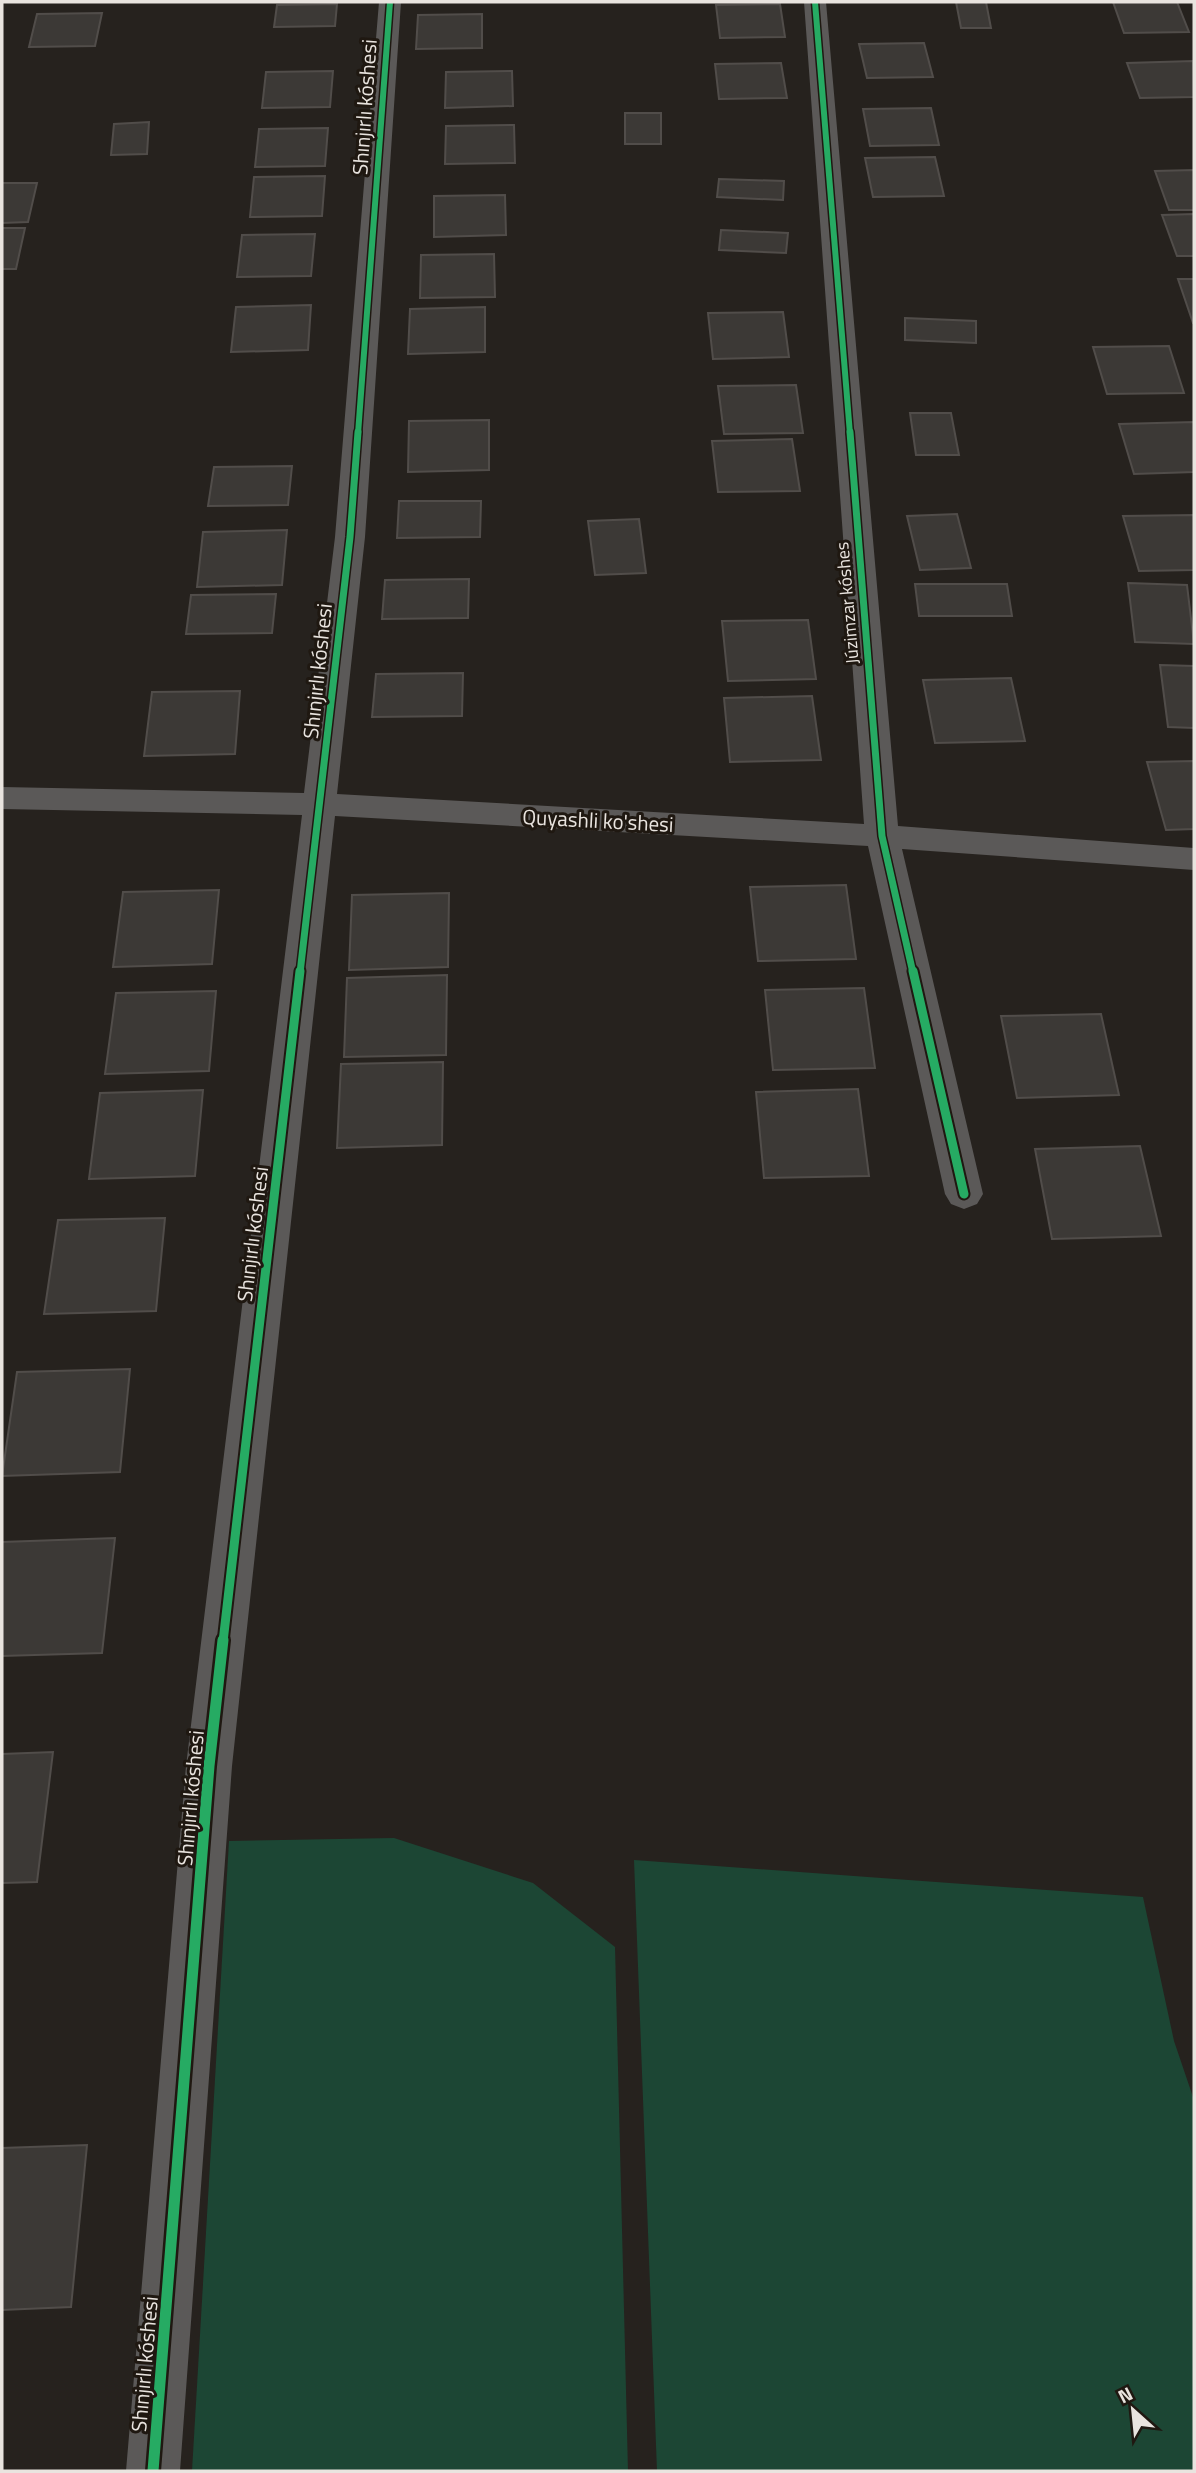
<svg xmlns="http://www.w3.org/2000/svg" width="1196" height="2473" font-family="'Titillium Web',sans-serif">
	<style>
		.green { fill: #1c4634 }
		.building { fill: #3c3936; stroke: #514d4a; stroke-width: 2 }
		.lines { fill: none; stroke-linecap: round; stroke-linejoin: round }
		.minor { fill: #5b5958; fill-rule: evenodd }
		.cycleway-far3-casing { stroke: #1f1811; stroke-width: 9 }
		.cycleway-far2-casing { stroke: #1f1811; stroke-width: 10 }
		.cycleway-far1-casing { stroke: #1f1811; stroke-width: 13 }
		.cycleway-casing { stroke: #1f1811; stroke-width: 16 }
		.cycleway-far3 { stroke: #26ab63; stroke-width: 6 }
		.cycleway-far2 { stroke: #26ab63; stroke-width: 7 }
		.cycleway-far1 { stroke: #26ab63; stroke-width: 9 }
		.cycleway { stroke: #26ab63; stroke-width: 11 }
		.labels { text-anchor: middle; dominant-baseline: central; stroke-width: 6; stroke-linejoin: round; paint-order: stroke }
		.far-street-label { font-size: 18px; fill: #e9e4df; stroke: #1f1811 }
		.street-label { font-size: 21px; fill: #e9e4df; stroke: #1f1811 }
	</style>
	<rect width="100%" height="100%" fill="#26221e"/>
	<!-- green -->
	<g class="green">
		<path d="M394 1838 533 1883 615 1947 628 2471H192L229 1841Z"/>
		<path d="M634 1860 1143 1897 1174 2041 1194 2100V2471H657Z"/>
	</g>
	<!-- building -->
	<g class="building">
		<path d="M956 2H986L991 28H961Z"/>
		<path d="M1113 2H1177L1189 32 1124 33Z"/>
		<path d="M337 4 335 26 274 27 277 5Z"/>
		<path d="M780 4 785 37 720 38 716 5Z"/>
		<path d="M102 13 95 46 29 47 37 14Z"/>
		<path d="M482 14V48L416 49 418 15Z"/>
		<path d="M924 43 933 77 867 78 859 44Z"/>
		<path d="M1193 61 1194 97 1140 98 1127 63Z"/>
		<path d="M781 63 787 98 719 99 715 64Z"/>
		<path d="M333 71 330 107 262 108 266 72Z"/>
		<path d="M512 71 513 106 445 108 446 72Z"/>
		<path d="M931 108 939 145 870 146 863 109Z"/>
		<rect x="625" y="113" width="36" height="31"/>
		<path d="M149 122 147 154 111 155 114 124Z"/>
		<path d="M514 125 515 163 445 164 446 126Z"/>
		<path d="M328 128 325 166 255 167 259 129Z"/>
		<path d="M935 157 944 196 873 197 865 158Z"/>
		<path d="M1194 170V210H1169L1155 171Z"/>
		<path d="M325 176 322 216 250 217 254 177Z"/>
		<path d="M719 179 784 181 783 200 717 197Z"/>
		<path d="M2 183H37L28 222 2 223Z"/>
		<path d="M505 195 506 235 434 237V196Z"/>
		<path d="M1194 214V256H1177L1162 215Z"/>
		<path d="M2 228H25L16 269H2Z"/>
		<path d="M721 230 788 233 786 253 719 250Z"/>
		<path d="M315 234 311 276 237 277 242 235Z"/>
		<path d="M494 254 495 297 420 298 421 255Z"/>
		<path d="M1178 279H1194V323H1193Z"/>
		<path d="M311 305 308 350 231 352 236 307Z"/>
		<path d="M485 307V352L408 354 410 309Z"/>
		<path d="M783 312 789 357 713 359 708 313Z"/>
		<path d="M905 318 976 321V343L905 340Z"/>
		<path d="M1169 346 1184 393 1107 394 1093 347Z"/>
		<path d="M796 385 803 433 724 434 718 386Z"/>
		<path d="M910 413H951L959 455H916Z"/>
		<path d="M489 420V470L408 472 409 421Z"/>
		<path d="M1194 422V472L1134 474 1119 424Z"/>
		<path d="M792 439 800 491 718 492 712 441Z"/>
		<path d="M292 466 288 505 208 506 214 467Z"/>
		<path d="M399 501H481L480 537 397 538Z"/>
		<path d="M957 514 971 568 920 570 907 516Z"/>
		<path d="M1194 515V570L1139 571 1123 516Z"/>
		<path d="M639 519 646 573 595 575 588 521Z"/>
		<path d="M287 530 282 585 197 587 203 532Z"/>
		<path d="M469 579 468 618 382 619 385 580Z"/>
		<path d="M1128 583 1187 585 1194 644 1135 642Z"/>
		<path d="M915 584H1007L1012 616H919Z"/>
		<path d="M276 594 272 633 186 634 191 595Z"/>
		<path d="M808 620 816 679 728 681 722 621Z"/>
		<path d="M1160 665 1194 666V728L1168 727Z"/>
		<path d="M463 673 462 716 372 717 376 674Z"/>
		<path d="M1011 678 1025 741 935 743 923 680Z"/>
		<path d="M240 691 235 754 144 756 152 692Z"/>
		<path d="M812 696 821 760 730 762 724 698Z"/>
		<path d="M1194 761V829L1166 830 1147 762Z"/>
		<path d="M846 885 856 959 758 961 750 887Z"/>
		<path d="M219 890 212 964 113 967 123 892Z"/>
		<path d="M449 893 448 967 349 970 352 895Z"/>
		<path d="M447 975 446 1055 344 1057 347 978Z"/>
		<path d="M864 988 875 1068 773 1070 765 990Z"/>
		<path d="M216 991 209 1071 105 1074 116 993Z"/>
		<path d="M1101 1014 1119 1095 1017 1098 1001 1016Z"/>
		<path d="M443 1062 442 1145 337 1148 341 1064Z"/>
		<path d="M858 1089 869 1176 764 1178 756 1092Z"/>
		<path d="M203 1090 195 1176 89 1179 100 1093Z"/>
		<path d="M1140 1146 1161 1236 1052 1239 1035 1149Z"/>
		<path d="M165 1218 156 1311 44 1314 58 1220Z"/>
		<path d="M130 1369 120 1472 2 1476 17 1372Z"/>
		<path d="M115 1538 102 1653 2 1656V1542Z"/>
		<path d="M53 1752 37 1882 2 1883V1754Z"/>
		<path d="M87 2145 71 2307 2 2310V2148Z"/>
	</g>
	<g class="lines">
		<!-- minor -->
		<path class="minor" d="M379 2H401L365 537 337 794 864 824 804 2H826L898 826 1194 848V870L902 849 983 1194 977 1204 964 1209 951 1204 945 1194 868 846 335 816 232 1766 180 2471H126L186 1766 302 815 2 809V787L304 793 335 537Z"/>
		<!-- cycleway-far3 casing -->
		<g class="cycleway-far3-casing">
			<g id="cycleway-far3">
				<path d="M815 2 850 434"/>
				<path d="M358 434 390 2"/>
			</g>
		</g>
		<!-- cycleway-far2 casing -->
		<g class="cycleway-far2-casing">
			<g id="cycleway-far2">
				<path d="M850 432 882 836 913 973"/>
				<path d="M300 973 350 537 358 432"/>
			</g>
		</g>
		<!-- cycleway-far1 casing -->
		<g class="cycleway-far1-casing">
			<g id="cycleway-far1">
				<path d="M913 971 964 1194"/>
				<path d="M223 1642 300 971"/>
			</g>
		</g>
		<!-- cycleway casing -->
		<g class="cycleway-casing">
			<path id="cycleway" d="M153 2471 209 1766 223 1640"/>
		</g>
		<!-- cycleway-far3 -->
		<use href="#cycleway-far3" class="cycleway-far3"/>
		<!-- cycleway-far2 -->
		<use href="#cycleway-far2" class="cycleway-far2"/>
		<!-- cycleway-far1 -->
		<use href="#cycleway-far1" class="cycleway-far1"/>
		<!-- cycleway -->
		<use href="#cycleway" class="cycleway"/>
	</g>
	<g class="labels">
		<!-- far-street labels -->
		<g class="far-street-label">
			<text transform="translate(847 603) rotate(-95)">Júzimzar kóshes</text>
		</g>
		<!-- street labels -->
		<g class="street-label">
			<text transform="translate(364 107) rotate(-86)">Shınjırlı kóshesi</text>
			<text transform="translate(317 671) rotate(-84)">Shınjırlı kóshesi</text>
			<text transform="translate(598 820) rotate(3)">Quyashli ko'shesi</text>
			<text transform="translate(252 1234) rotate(-83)">Shınjırlı kóshesi</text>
			<text transform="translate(190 1798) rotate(-85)">Shınjırlı kóshesi</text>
			<text transform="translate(144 2364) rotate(-85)">Shınjırlı kóshesi</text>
		</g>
	</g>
	<!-- border -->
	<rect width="1196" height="2473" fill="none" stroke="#e9e4df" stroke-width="7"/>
	<!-- north arrow -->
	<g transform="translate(1133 2410) rotate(333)" stroke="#1f1811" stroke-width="5" paint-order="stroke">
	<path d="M0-5L12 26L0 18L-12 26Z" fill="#e9e4df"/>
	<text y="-10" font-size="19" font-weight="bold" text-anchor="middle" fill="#e9e4df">N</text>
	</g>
</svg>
